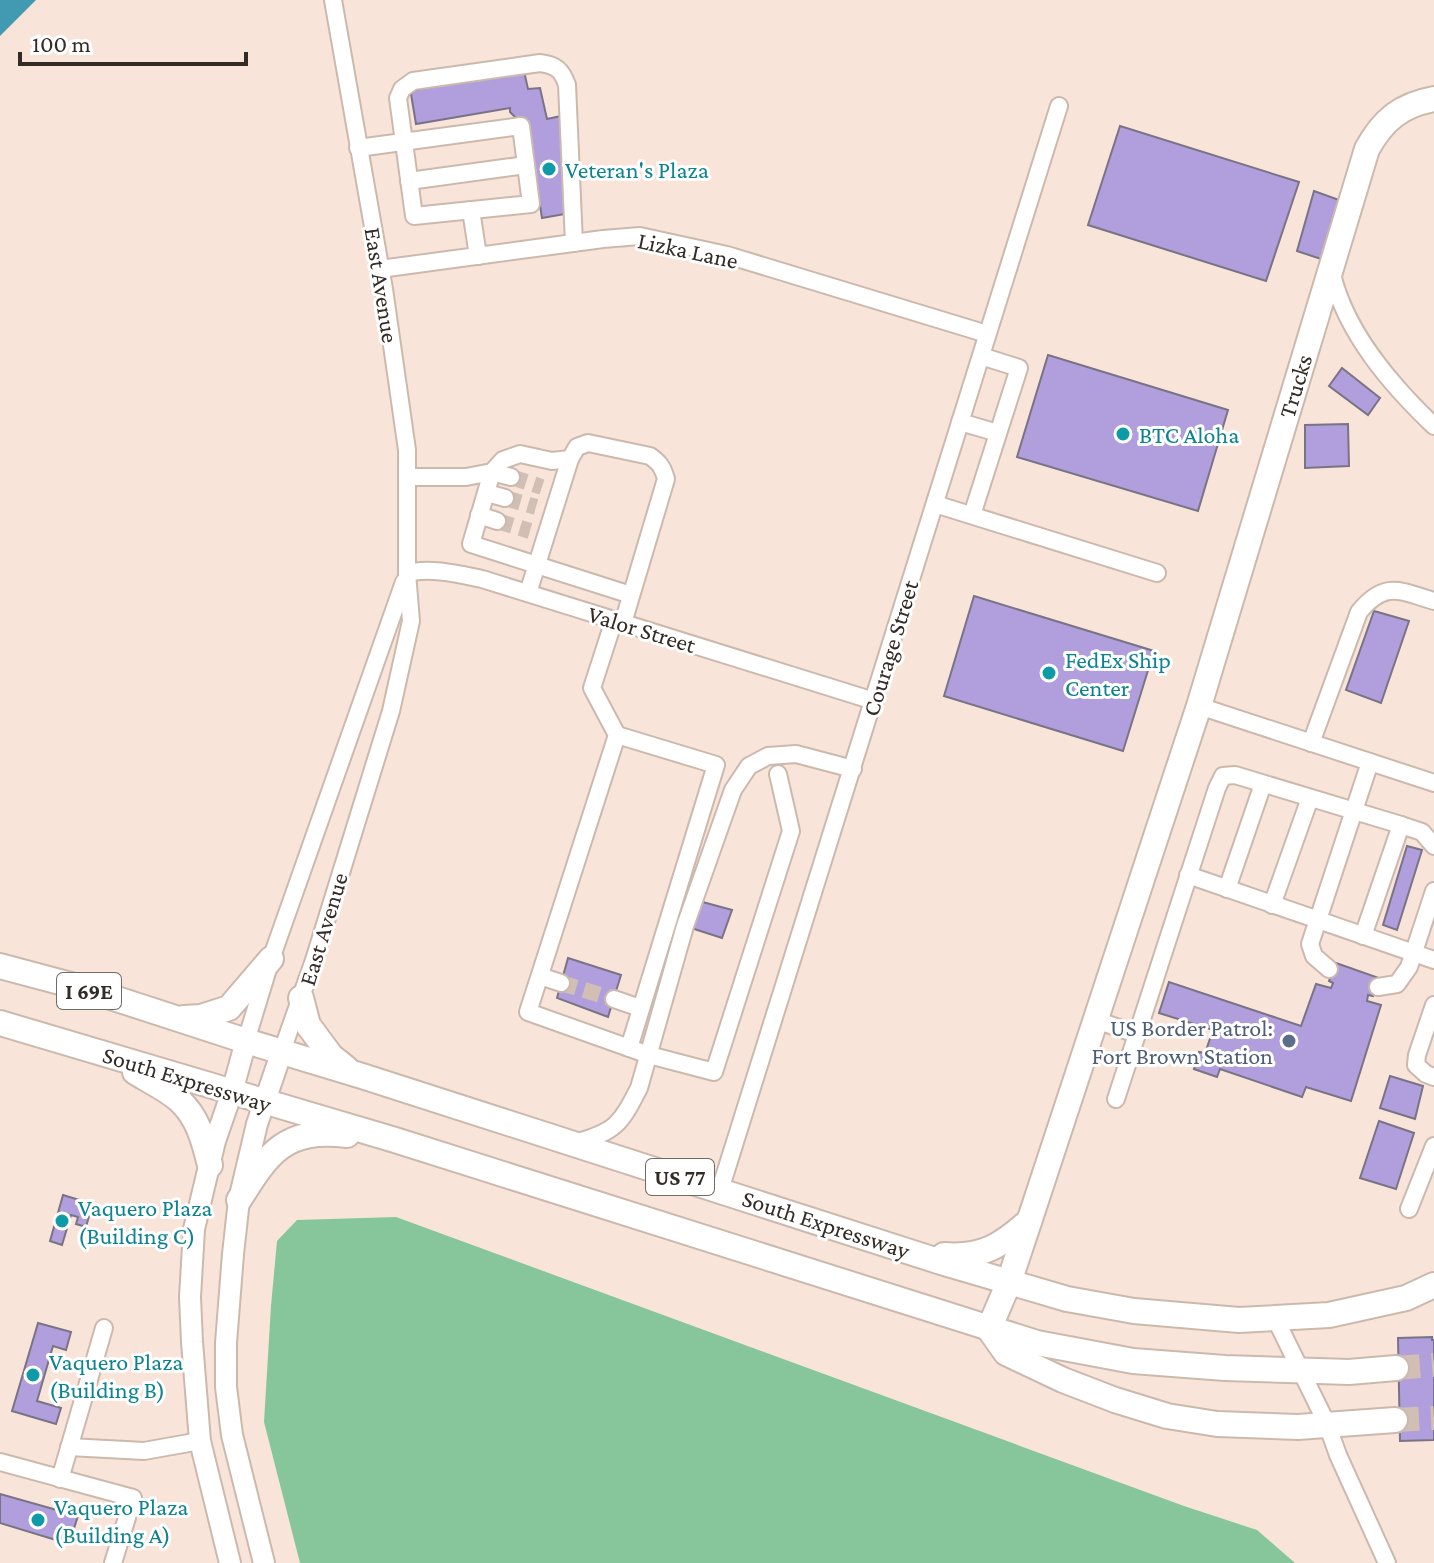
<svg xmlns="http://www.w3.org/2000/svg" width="1434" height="1563" font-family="'Crimson Pro',serif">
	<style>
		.forest { fill: #87c69a }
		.water { fill: #4199b2 }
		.building { fill: #b09edd; stroke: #787485; stroke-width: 2 }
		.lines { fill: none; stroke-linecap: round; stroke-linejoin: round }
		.minor-tunnel { stroke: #d1bfb5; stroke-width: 16; stroke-dasharray: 16 8; stroke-linecap: butt }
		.highway-tunnel { stroke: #d1bfb5; stroke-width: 24; stroke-dasharray: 24 12; stroke-linecap: butt }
		.minor-casing { stroke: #ccb9ae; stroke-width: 20 }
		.major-casing { stroke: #ccb9ae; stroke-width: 24 }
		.highway-casing { stroke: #ccb9ae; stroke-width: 28 }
		.minor { stroke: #fff; stroke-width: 16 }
		.major { stroke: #fff; stroke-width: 20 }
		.highway { stroke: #fff; stroke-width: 24 }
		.culture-dot { fill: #0f9aa8; stroke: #fff; stroke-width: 3 }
		.service-dot { fill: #5c6f8a; stroke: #fff; stroke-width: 3 }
		.labels { text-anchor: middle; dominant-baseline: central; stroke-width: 6; stroke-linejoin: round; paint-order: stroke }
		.shield { fill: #fff; stroke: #706b67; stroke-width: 2 }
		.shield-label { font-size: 22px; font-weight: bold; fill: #322b26 }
		.culture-label { font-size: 24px; fill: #0d838f; stroke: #fff; text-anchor: start }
		.street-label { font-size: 24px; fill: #322b26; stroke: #fff }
		.service-label { font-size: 24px; fill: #4e5e75; stroke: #fff; text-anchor: end }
	</style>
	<rect width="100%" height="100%" fill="#f9e4d9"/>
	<!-- forest -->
	<path class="forest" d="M396 1217 1184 1506 1257 1530 1295 1563H300L264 1422 271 1306 277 1241 297 1220Z"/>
	<!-- water -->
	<path class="water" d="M0 0H36L0 36Z"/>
	<!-- building -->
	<g class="building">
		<path d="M524 71 528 89 540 88 547 119 561 116 565 214 542 218 527 122 521 123 510 112V108L416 124 411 94 415 90Z"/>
		<path d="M1120 126 1299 182 1266 281 1088 225Z"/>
		<path d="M1314 191 1342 201 1324 260 1297 251Z"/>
		<path d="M1048 355 1228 410 1198 511 1017 457Z"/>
		<path d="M1342 368 1380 398 1368 415 1329 386Z"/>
		<path d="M1348 424 1349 466 1305 468V425Z"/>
		<path d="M974 596 1154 651 1123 751 944 696Z"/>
		<path d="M1374 611 1409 621 1381 703 1346 690Z"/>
		<path d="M1407 846 1422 850 1397 930 1383 925Z"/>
		<path d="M688 898 732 910 722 938 679 924Z"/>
		<path d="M568 958 621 975 608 1017 557 998Z"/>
		<path d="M1336 963 1379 978 1373 996 1368 995 1367 1001 1381 1005 1351 1101 1306 1087 1302 1097 1220 1069 1217 1077 1194 1069 1199 1052 1205 1053 1213 1030 1159 1013 1169 982 1301 1026 1316 984 1331 988 1333 983 1329 981Z"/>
		<path d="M1390 1076 1423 1086 1415 1119 1380 1108Z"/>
		<path d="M1379 1121 1414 1133 1396 1189 1360 1178Z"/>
		<path d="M63 1195 89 1203 88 1208 91 1209 86 1227 76 1224 78 1217 71 1215 62 1245 50 1241Z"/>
		<path d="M38 1323 71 1332 66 1350 53 1346 37 1401 61 1408 56 1424 12 1411Z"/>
		<path d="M1432 1337V1340H1434V1440L1400 1441 1398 1338Z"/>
		<path d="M0 1494 78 1516 69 1544 0 1523Z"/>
	</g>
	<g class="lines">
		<!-- minor-tunnel -->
		<g class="minor-tunnel">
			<path d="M511 477 542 487"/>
			<path d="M505 498 536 507"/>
			<path d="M497 521 530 531"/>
			<path d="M561 983 614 999"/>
		</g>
		<!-- highway-tunnel -->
		<g class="highway-tunnel">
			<path d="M1396 1368 1434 1365"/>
			<path d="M1395 1420 1434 1418"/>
		</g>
		<!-- minor casing -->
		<g class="minor-casing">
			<g id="minor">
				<path d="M358 148 521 126 531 204 414 216 398 98 402 89 413 81 540 63C556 65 562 70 567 85L574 243"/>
				<path d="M409 181 526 165"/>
				<path d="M471 210 478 256"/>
				<path d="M380 269 603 239 640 236 727 255 987 334"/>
				<path d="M1332 274C1346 333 1391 385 1434 426"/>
				<path d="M960 422 998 433"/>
				<path d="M407 477H466L492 472 503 460 520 454 552 461 570 459 577 447 588 443 650 456C660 463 663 468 666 479L623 623"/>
				<path d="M511 477 492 472 471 544 631 595"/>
				<path d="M487 493 505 498"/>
				<path d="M935 504 1157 573"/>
				<path d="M479 515 497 521"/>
				<path d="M972 515 1019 368 981 356"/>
				<path d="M407 573C430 567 458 574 482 579L874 701"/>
				<path d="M528 593 570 459"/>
				<path d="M614 620 592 688 617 735 528 1012 649 1055 714 1072 791 831 778 774"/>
				<path d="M1199 706 1434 783"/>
				<path d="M617 735 716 765 629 1048"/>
				<path d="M1311 743 1359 612C1385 580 1400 591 1434 601"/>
				<path d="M1188 875 1434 960"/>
				<path d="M1227 889 1263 784"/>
				<path d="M1272 905 1310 798"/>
				<path d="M1363 936 1401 825"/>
				<path d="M1329 969 1314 956 1310 944 1370 762"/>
				<path d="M540 976 561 983"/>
				<path d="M1378 987 1397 984 1409 967 1434 891"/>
				<path d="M614 999 640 1008"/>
				<path d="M1434 1005 1417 1055 1416 1065 1426 1074 1434 1077"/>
				<path d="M1096 1020 1136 1034"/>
				<path d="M246 1041 271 959 404 582"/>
				<path d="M282 1051 314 960 391 711 411 621 407 573V450L384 289 333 0"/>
				<path d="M1116 1099 1217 788 1223 776 1235 775 1401 825 1422 832 1434 846"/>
				<path d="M575 1143C616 1131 620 1125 639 1088L685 926 733 790 749 766 768 756 796 754 853 769"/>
				<path d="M720 1190 1059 106"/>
				<path d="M1409 1209 1434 1146"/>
				<path d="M1275 1318 1327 1424 1338 1455 1387 1563"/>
				<path d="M69 1447 144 1451 200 1441"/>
				<path d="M0 1462 133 1498 113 1563"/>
				<path d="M60 1479 104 1328"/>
			</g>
		</g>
		<!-- major casing -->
		<g class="major-casing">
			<g id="major">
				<path d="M230 1563 200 1441 192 1342 190 1297 194 1229 215 1141 232 1092 246 1041"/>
				<path d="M264 1563 232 1435 226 1387V1343L233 1254 239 1200 257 1124 282 1051"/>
			</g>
		</g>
		<!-- highway casing -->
		<g class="highway-casing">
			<g id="highway">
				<path d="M0 966 86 989 246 1041 362 1076 941 1262 1067 1299 1134 1311 1239 1320 1329 1315 1406 1298 1434 1285"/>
				<path d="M301 998 308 1025 331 1056 346 1068"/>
				<path d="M184 1018 201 1017 229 1008 271 959"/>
				<path d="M0 1023 395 1140 1037 1343 1133 1361 1225 1368 1349 1372 1396 1368"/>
				<path d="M135 1072C149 1081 167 1089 179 1100 198 1117 204 1141 210 1165"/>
				<path d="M239 1200C269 1152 285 1128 347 1135"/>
				<path d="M944 1255C982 1258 1001 1246 1029 1221"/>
				<path d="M989 1329 1009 1282 1030 1219 1199 706 1367 149C1383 120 1401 105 1434 99"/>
				<path d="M989 1329 1006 1353 1063 1380 1115 1400 1167 1416 1217 1424 1298 1427 1395 1420"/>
			</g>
		</g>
		<!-- minor -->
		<use href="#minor" class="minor"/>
		<!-- major -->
		<use href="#major" class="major"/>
		<!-- highway -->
		<use href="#highway" class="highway"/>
	</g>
	<!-- markers -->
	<g class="culture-dot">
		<circle cx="549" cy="169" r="8"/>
		<circle cx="1123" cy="434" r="8"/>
		<circle cx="1049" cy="673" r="8"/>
		<circle cx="62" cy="1221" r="8"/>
		<circle cx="33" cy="1375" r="8"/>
		<circle cx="38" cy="1520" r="8"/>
	</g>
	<circle class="service-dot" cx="1289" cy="1041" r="8"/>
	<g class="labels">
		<!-- shield labels -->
		<g class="shield">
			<rect x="57" y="973" width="64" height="36" rx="6"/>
			<rect x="646" y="1159" width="68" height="36" rx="6"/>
		</g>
		<g class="shield-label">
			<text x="89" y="991">I 69E</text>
			<text x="680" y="1177">US 77</text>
		</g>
		<!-- culture labels -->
		<g class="culture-label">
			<text x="565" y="169">Veteran's Plaza</text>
			<text x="1139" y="434">BTC Aloha</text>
			<text x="1065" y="659">FedEx Ship<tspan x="1065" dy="28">Center</tspan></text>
			<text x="78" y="1207">Vaquero Plaza<tspan x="78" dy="28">(Building C)</tspan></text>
			<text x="49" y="1361">Vaquero Plaza<tspan x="49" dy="28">(Building B)</tspan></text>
			<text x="54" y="1506">Vaquero Plaza<tspan x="54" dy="28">(Building A)</tspan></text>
		</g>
		<!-- street labels -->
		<g class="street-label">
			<text transform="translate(688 250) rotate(12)">Lizka Lane</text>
			<text transform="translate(382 285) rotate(81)">East Avenue</text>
			<text transform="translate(1295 386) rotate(-73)">Trucks</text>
			<text transform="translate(642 629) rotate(17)">Valor Street</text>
			<text transform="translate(890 648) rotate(-73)">Courage Street</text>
			<text transform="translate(323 929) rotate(-73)">East Avenue</text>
			<text transform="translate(187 1079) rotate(17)">South Expressway</text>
			<text transform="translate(826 1224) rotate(18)">South Expressway</text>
		</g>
		<!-- service labels -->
		<g class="service-label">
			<text x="1273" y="1027">US Border Patrol:<tspan x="1273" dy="28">Fort Brown Station</tspan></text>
		</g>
	</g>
	<!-- scale -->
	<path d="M20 52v12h226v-12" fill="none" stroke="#322b26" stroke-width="4"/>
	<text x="32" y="52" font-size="24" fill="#322b26" stroke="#ffffff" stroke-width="6" paint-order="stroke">100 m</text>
</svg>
